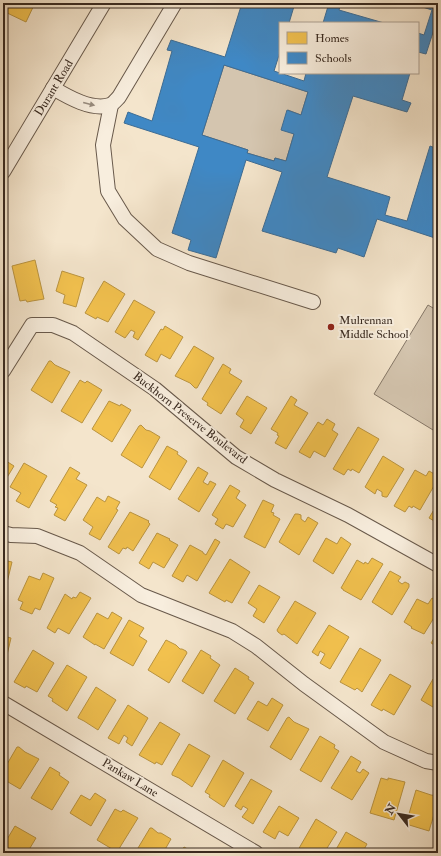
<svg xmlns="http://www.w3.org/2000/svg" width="441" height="856" font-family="'IM FELL Double Pica',serif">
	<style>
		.green { fill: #d4c5af; stroke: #867868 }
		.homes { fill: #f2c14e; stroke: #ba9440 }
		.schools { fill: #3f88c5; stroke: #3d6c94; fill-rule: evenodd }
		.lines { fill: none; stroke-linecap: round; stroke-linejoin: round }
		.minor-casing { stroke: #68594b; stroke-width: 16 }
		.minor { stroke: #f8eede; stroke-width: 14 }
		.oneway { fill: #988c7f }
		.poi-dot { fill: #8f2418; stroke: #f8eede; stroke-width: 1.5 }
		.labels { text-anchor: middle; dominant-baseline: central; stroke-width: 4; stroke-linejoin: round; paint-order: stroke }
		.street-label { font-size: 12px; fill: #392a20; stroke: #f8eede }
		.poi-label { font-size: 12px; fill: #392a20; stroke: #f8eede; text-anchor: start }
	</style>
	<rect width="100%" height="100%" fill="#f4e5cc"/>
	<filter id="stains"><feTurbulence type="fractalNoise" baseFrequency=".005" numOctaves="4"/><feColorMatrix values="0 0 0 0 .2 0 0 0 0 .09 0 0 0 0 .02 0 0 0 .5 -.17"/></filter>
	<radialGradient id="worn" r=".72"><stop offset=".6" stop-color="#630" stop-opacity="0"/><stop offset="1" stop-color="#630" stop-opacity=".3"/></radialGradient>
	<!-- green -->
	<g class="green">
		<path d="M224 65 308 92 301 115 288 110 294 134 286 161 275 158 274 161 247 153 248 150 202 135Z"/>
		<path d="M428 305 438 311V433L374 394Z"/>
	</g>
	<!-- homes -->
	<g class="homes">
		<path d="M6 3H35L26 22 3 11Z"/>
		<path d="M35 260 44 299 32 301 27 302 26 300 20 301 12 266Z"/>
		<path d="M62 271 84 278 76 307 63 303 65 295 56 291Z"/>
		<path d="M104 281 125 294 108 322 97 317 96 319 85 313Z"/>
		<path d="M134 300 155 312 138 340 133 337 135 332 131 330 125 338 115 332Z"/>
		<path d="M165 326 183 337 170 359 161 354 157 362 145 355 161 329 163 330Z"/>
		<path d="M194 346 214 358 197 388H195L190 383 175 376Z"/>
		<path d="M49 361H51L55 365 70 372 52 403 31 390Z"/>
		<path d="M223 364 231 369 229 373 242 381 221 414 207 405 208 403 202 399Z"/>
		<path d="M80 380 85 383 87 381 102 390 82 423 61 411Z"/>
		<path d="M247 396 267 408 251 434 240 427 244 420 236 414Z"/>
		<path d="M291 396 297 400 294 405 308 413 286 449 275 443 279 436 277 435 278 433 271 429Z"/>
		<path d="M109 401 120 406 121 404 131 410 112 442 92 429Z"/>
		<path d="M327 419 335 424 332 430 338 434 325 457 314 451 310 458 299 452 318 422 323 425Z"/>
		<path d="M141 425 146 430 150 431 160 437 142 468 121 455 139 426Z"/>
		<path d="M358 427 379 439 359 473 352 469 351 471 348 469 344 475 333 469Z"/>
		<path d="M167 446 178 452 177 454 187 461 170 490 149 477Z"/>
		<path d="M383 456 404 469 387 497H385L382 496V492L377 489 375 494 365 487Z"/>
		<path d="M3 459 14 466 3 484Z"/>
		<path d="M24 463 47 476 29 508 16 501 21 493 10 487Z"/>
		<path d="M70 467 80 473 76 479 87 485 65 521 54 515 58 508 55 507 57 505 50 501Z"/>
		<path d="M198 467 208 473 203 482 208 485 210 481 216 484 199 512 178 499Z"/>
		<path d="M415 470 426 476 429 471 438 476V479L420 510 413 506 412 508 409 506 405 512 394 506Z"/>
		<path d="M230 485 240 491 236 498 246 505 233 527 226 524 223 529 215 524 218 519 212 515Z"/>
		<path d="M108 496 120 502 116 509 118 510 100 540 89 534 93 527 83 520 97 497 105 502Z"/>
		<path d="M263 500 274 505 271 512 274 513 273 515 280 519 265 548 244 537Z"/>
		<path d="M438 503V535L434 532 438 526 434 524 436 522 429 518Z"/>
		<path d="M130 512 149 521 148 522 150 524 133 551 127 547 126 549 123 548 119 554 108 547Z"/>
		<path d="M295 514H298L301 515V519L305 522 308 517 318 523 299 555 279 542Z"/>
		<path d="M157 533 170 539 169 540 178 545 164 568 153 562 149 569 139 563Z"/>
		<path d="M341 537 351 544 333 574 313 561 326 538 337 544Z"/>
		<path d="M215 539 220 542 197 581 187 575 183 582 172 576 190 545 203 552V553L206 555Z"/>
		<path d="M372 558 383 564 361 600 343 590V589L341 588 357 560 364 564 365 562 368 564Z"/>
		<path d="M230 559 250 572 232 603 226 600 225 602 209 593Z"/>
		<path d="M3 560 12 562 3 599Z"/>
		<path d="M390 571 401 577 398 581 402 584 405 582 409 584V587L392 615 372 602Z"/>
		<path d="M43 573 54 578 40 610 35 608 32 614 20 609 23 602 18 600 29 576 40 580Z"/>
		<path d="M259 585 280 597 264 623 253 616 257 609 248 603Z"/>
		<path d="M80 592 91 598 69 634 58 628 55 633 47 628 65 594 72 599 73 597 76 598Z"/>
		<path d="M432 598 438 601V611L424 634 411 628 412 627 404 622 417 599 428 604Z"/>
		<path d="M295 601 316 613 297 644 284 634 282 635 278 632 277 630Z"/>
		<path d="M112 612 122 618 104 649 95 644V645L83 637 97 613 108 619Z"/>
		<path d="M129 620 144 628 139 636 147 641 133 666 110 653Z"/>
		<path d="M329 625 349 637 330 669 320 663 325 654 320 651 318 656 312 652Z"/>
		<path d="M438 632V647L431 643Z"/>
		<path d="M3 636 11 638 3 672Z"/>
		<path d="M166 640 176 645 180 649H182L186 651 187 653 169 683 148 670Z"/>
		<path d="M360 648 381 660 362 692 357 688 355 690 340 682Z"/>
		<path d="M33 650 54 663 37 692 26 686 25 688 14 682Z"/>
		<path d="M201 650 211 656 210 658 220 665 203 694 182 681Z"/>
		<path d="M67 665 87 677 67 711 52 701 53 699 48 696Z"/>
		<path d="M235 668 249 677 248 679 254 683 235 714 214 701Z"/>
		<path d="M390 674 411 686 394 715 383 709 382 711 371 705Z"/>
		<path d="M433 679 438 682V710L421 700Z"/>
		<path d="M96 687 116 700 98 730 84 721 78 718V717Z"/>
		<path d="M272 698 283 705 268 731 247 719 258 701 267 706Z"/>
		<path d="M128 705 148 718 132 746 126 742 128 738 124 735 119 744 108 738Z"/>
		<path d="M289 717 294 722 309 729 291 760 270 747 287 718Z"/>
		<path d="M160 722 180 734 162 765 156 762 155 764 139 755Z"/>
		<path d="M320 736 335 745 334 748 339 751 321 782 300 770Z"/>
		<path d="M189 744 210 756 192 787 179 778 172 775V773Z"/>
		<path d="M17 747H19L25 752 39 759 20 789 3 779V771Z"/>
		<path d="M351 756 361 762 356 771 360 773 363 769 369 773 352 800 331 788Z"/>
		<path d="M223 760 244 773 224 807 209 797 210 795 205 792Z"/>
		<path d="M50 767 60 773 59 775 69 782 52 810 31 798Z"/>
		<path d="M381 778 388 780V778L405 782 394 820 370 813Z"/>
		<path d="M251 779 272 791 253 824 242 817 248 809 243 806 241 810 235 806Z"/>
		<path d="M416 790 431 795 438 796V801L429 831 406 824Z"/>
		<path d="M95 793 106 800 91 826 70 813 81 795 90 800Z"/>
		<path d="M279 806 299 818 288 836 279 831 275 839 263 832Z"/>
		<path d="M115 809 121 812 123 810 138 818 117 852 97 840Z"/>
		<path d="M316 819 337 832 324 853H303L298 850Z"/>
		<path d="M15 826 36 838 27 853H3V846Z"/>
		<path d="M150 828H152L158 833H161L171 839 163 853H135Z"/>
		<path d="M346 832 367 844 362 853H334Z"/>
		<path d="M184 847 195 853H180Z"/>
	</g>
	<!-- schools -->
	<g class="schools">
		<path d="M242 3H295L289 23H280V52L274 71 304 81 306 73H410L402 100 411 103 407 112 353 96 327 177 390 197 385 215 407 221 430 146 438 149V239L377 219 364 257 338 248 336 253 262 231 282 172 246 160 216 258 188 250 191 240 172 233 199 147 124 123 128 112 152 121 172 51 167 50 171 40 225 57ZM224 65 308 92 301 115 287 110 281 130 294 134 286 161 275 158 274 161 247 153 248 150 202 135Z"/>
		<path d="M329 3H341L339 10 384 23H323Z"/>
		<path d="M410 3H428L438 6V17L426 54 418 52V33L424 35 432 10Z"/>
	</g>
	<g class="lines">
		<!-- minor casing -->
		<g class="minor-casing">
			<g id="minor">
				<path d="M53 88C68 97 92 111 110 105 113 104 117 99 119 97L175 3"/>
				<path d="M111 105 103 145 108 191 125 219 157 249 189 263 313 302"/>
				<path d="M3 172 104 3"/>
				<path d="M3 371 32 325H53L73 333 155 389 236 457 275 480 348 515 438 565"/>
				<path d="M3 533 11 535 37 536 80 553 141 595 232 631 256 646 304 684 384 742 426 761 438 763"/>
				<path d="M3 703 256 853"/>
			</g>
		</g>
		<!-- minor -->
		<use href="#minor" class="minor"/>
	</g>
	<!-- one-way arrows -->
	<defs><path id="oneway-solid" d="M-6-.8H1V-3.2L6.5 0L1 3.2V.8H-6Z"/></defs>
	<use class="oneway" href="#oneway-solid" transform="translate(89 104) rotate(14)"/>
	<!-- markers -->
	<circle class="poi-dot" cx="331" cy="327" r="4"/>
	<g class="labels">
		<!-- street labels -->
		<g class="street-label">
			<text transform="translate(54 88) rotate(-59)">Durant Road</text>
			<text transform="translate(190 418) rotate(38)">Buckhorn Preserve Boulevard</text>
			<text transform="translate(130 778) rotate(31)">Pankaw Lane</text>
		</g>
		<!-- poi labels -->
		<g class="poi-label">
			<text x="339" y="320">Mulrennan<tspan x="339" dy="14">Middle School</tspan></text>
		</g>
	</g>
	<!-- margin -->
	<rect width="441" height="856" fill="none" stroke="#f4e5cc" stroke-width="16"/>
	<rect x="4" y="4" width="433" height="848" fill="none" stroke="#392a20" stroke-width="2"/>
	<rect x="8" y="8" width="425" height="840" fill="none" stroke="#392a20"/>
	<!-- legend -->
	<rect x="279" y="22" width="140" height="52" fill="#f8eede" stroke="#aca092"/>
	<rect x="287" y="32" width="20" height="12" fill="#f2c14e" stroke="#aca092"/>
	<text x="315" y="42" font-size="12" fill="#392a20">Homes</text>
	<rect x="287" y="52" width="20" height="12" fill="#3f88c5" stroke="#aca092"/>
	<text x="315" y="62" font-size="12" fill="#392a20">Schools</text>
	<!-- north arrow -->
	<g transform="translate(399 814) rotate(301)" stroke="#f8eede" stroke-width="3" paint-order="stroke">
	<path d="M0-3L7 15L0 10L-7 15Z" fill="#392a20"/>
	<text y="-6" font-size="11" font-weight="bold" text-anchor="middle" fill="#392a20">N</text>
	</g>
	<rect width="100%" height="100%" filter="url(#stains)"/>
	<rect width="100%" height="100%" fill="url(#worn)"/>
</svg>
